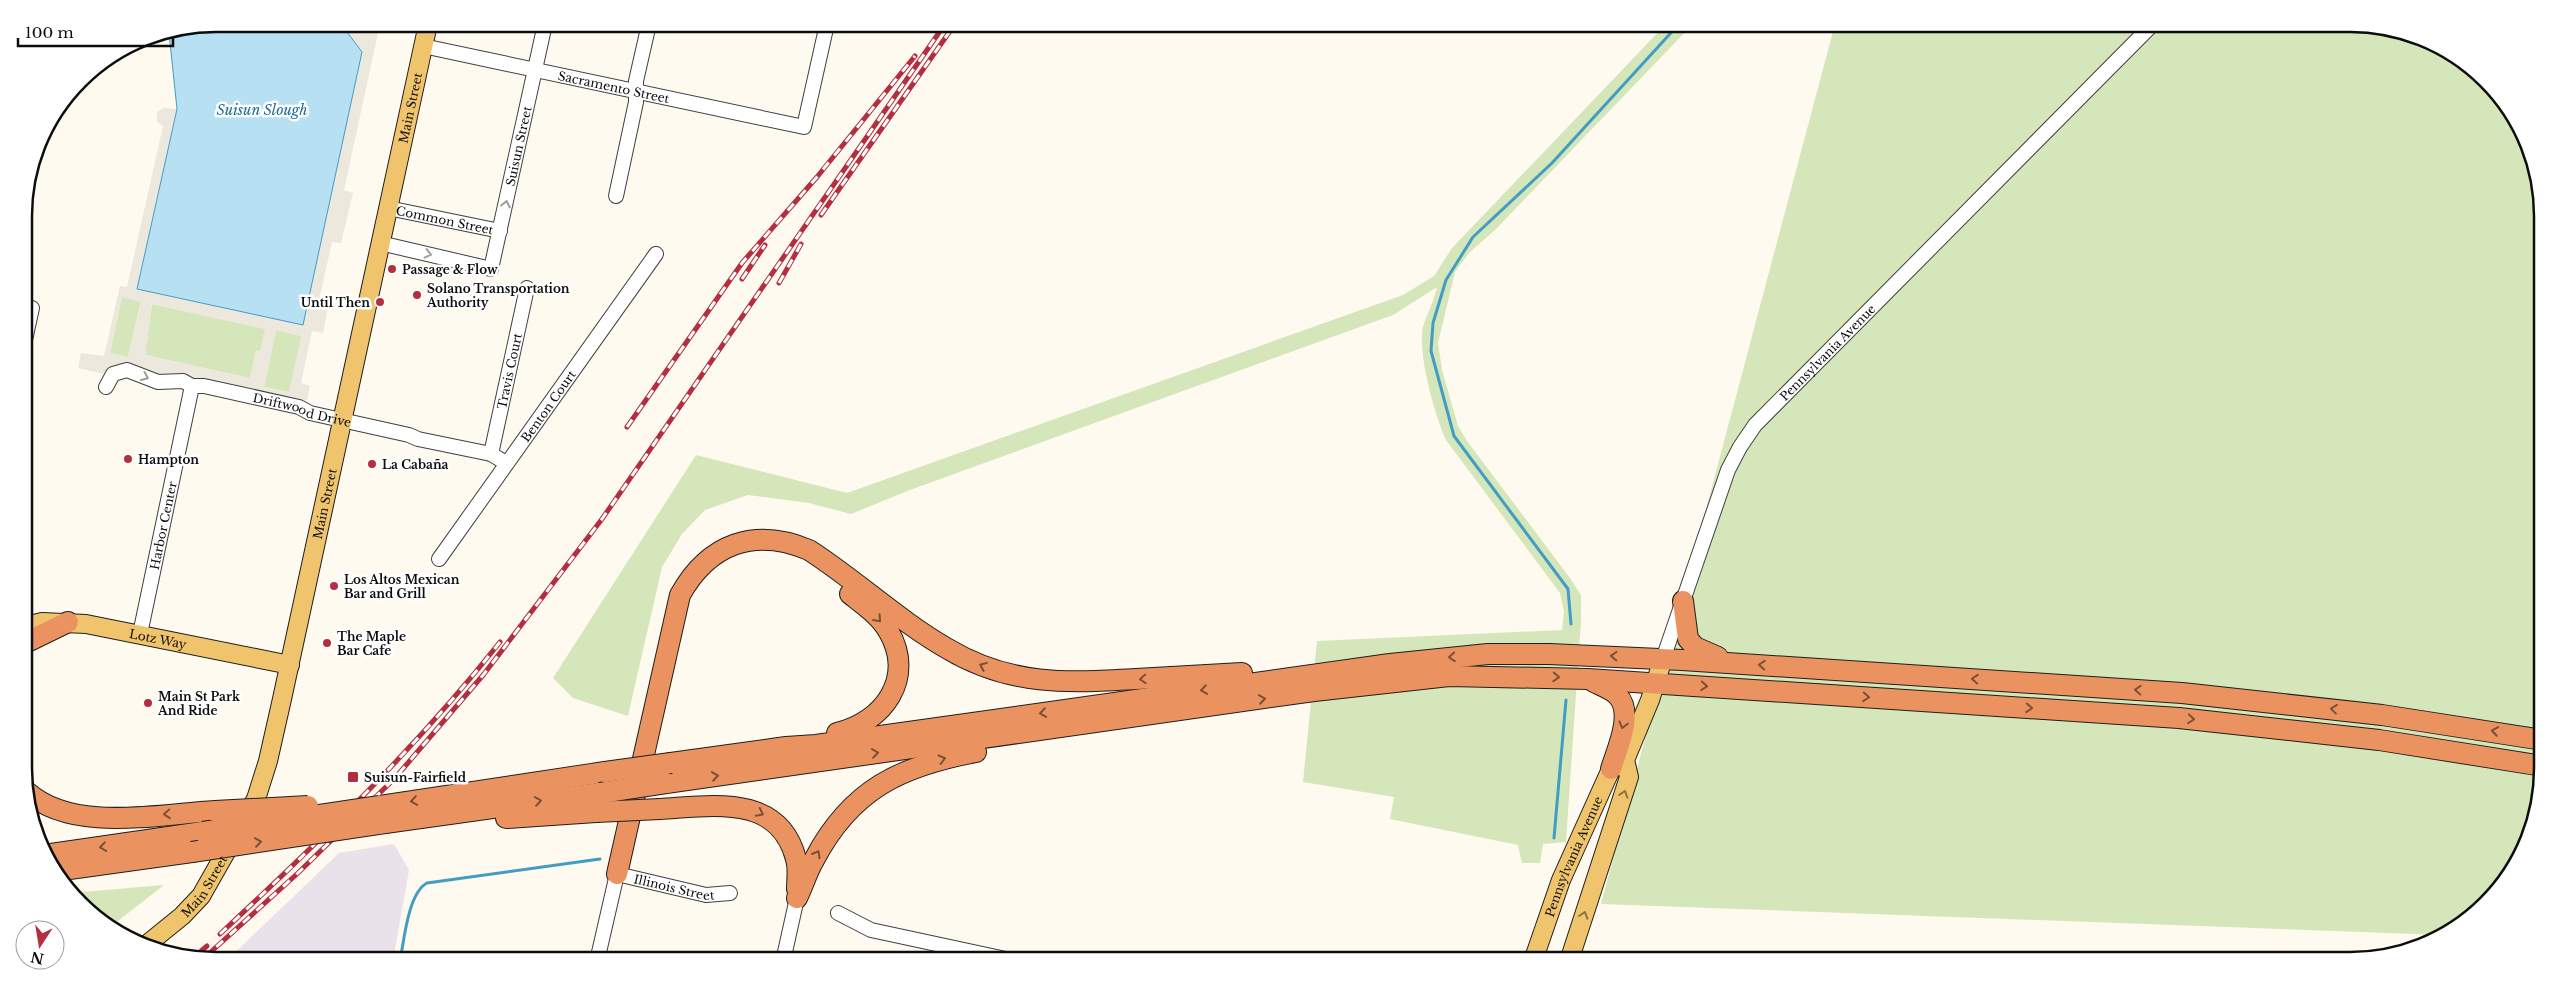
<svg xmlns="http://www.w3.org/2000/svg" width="2567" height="985" font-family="'Libre Baskerville',serif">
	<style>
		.industrial { fill: #eae2eb }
		.green { fill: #d5e6ba }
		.plaza { fill: #ede8de; fill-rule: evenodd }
		.water { fill: #b7e1f2; stroke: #429cc4 }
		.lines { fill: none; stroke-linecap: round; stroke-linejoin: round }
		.stream { stroke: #429cc4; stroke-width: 3 }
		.minor-casing { stroke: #404040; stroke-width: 16 }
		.major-casing { stroke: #1e1e1e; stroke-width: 20 }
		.highway-casing { stroke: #1e1e1e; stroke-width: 22 }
		.minor { stroke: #fff; stroke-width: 14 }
		.major { stroke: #efc46d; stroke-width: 18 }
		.highway { stroke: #eb9360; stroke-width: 20 }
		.rail-casing { stroke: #b42e40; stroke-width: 5 }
		.rail { stroke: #fff; stroke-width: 3; stroke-dasharray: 9; stroke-linecap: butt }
		.highway-bridge-casing { stroke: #1e1e1e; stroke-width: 22; stroke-linecap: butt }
		.highway-bridge { stroke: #eb9360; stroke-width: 20 }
		.oneway { stroke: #9e9e9e }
		.oneway2 { stroke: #7c5036 }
		.oneway3 { stroke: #897242 }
		.poi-dot { fill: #b42e40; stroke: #fff; stroke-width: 2 }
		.labels { text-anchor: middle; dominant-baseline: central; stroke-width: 5; stroke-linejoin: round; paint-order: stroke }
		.street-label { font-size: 12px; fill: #0d0d0d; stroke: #fff }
		.poi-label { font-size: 12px; font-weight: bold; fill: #0d0d0d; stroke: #fff; text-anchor: start }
		.water-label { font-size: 14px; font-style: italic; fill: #1f6d97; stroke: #fff }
		.rim { fill: none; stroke: #0d0d0d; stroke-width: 2.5 }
	</style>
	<rect width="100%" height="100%" fill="#fefaef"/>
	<!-- industrial -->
	<path class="industrial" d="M394 844 409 870 393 961H226L339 853Z"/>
	<!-- green -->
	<g class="green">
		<path d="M1666 24H1693L1496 229 1469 253 1455 272 1438 343 1442 370 1458 426 1467 441 1570 578 1581 595V621L1566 842 1543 844 1540 863H1522L1518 845 1390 819 1394 797 1303 782 1317 641 1562 630 1564 612 1560 593 1446 440C1435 416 1417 352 1423 327 1427 314 1434 301 1437 287L1393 315 910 490 851 514 809 503 748 495 705 510 682 534 662 567 628 716 573 698 553 678 696 455 847 493 1403 295 1434 276 1452 248Z"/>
		<path d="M1835 24H2350L2413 34 2458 56 2503 99 2528 142 2542 191 2543 768 2533 831 2504 886 2468 922 2443 935 1601 904Z"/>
		<path d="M122 297 141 301 128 357 110 353Z"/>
		<path d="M152 304 266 329 260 352 256 351 250 378 145 355Z"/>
		<path d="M276 330 302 336 289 392 264 387Z"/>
		<path d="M164 885 109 928 70 893Z"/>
	</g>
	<!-- plaza -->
	<path class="plaza" d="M341 24H380L344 190 353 193 341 243 332 242 319 300 329 303 323 333 312 331 301 383 310 386 307 400 301 401 202 380 108 375 78 368 81 353 104 356 120 286 127 287 163 126 157 122V112L164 108 177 109 137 289 362 52ZM122 297 141 302 128 357 110 353ZM152 304 265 329 260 352 256 351 250 378 145 355ZM276 330 302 336 289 392 264 387Z"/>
	<!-- water -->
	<path class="water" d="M217 24H341L362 52 303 325 137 289 177 109 169 33Z"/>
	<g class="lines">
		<!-- stream -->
		<g class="stream">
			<path d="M1571 624 1568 589 1454 436 1431 351 1433 323 1446 280 1473 237 1552 163 1679 24"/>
			<path d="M1554 838 1566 700"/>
			<path d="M400 961C404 941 408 893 427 883L600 859"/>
		</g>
		<!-- minor casing -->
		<g class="minor-casing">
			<g id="minor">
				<path id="s1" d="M423 46 804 127 827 24"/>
				<path d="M616 196 636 102V81L649 24"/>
				<path id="s2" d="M388 208 500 231"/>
				<path id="s3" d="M380 243 491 269 545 24"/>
				<path d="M25 340 32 308"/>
				<path id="s4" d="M106 387 113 374 127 370 158 382 183 381 192 386H204L299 407 310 413 409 435 418 439 491 454 506 463"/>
				<path id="s5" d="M491 454 527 288"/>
				<path id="s6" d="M439 559 656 254"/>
				<path id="s7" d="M140 634 192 386"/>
				<path id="s8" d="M1663 659 1728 470 1740 447 1755 425 2153 24"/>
				<path d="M838 913 871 930 1015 961"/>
				<path id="s9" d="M597 961 617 874 706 895 730 893"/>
				<path d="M783 961 797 898"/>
			</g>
		</g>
		<!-- major casing -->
		<g class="major-casing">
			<g id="major">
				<path id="s10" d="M26 626 42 622 86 624 290 665"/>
				<path id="s11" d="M145 946 182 916 201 896 256 799 268 761 282 699 428 24"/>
				<path id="s12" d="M1533 961 1561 880 1611 769 1623 762"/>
				<path d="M1569 961 1629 777 1625 760 1650 700 1663 659"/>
			</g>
		</g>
		<!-- highway casing -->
		<g class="highway-casing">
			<g id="highway">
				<path d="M1683 601 1688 639 1695 647 1718 657"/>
				<path d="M27 642 68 622"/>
				<path d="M1594 682C1602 686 1613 690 1618 696 1634 714 1617 749 1611 769"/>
				<path d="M837 733C884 722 915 678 889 632 880 616 864 605 850 594"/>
				<path d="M671 763 786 747 816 745 1390 664 1488 654H1549L1682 660 2182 693 2382 715 2543 740"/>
				<path d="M666 783 1314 691 1449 676 1588 679 2179 718 2379 740 2543 766"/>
				<path d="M27 792C73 833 158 814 215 811"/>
				<path d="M380 806 605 772"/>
				<path d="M660 809C712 806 779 793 796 859 799 869 797 879 797 889"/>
				<path d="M506 818 596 812"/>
				<path d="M378 824 600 793"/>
				<path d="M44 855 203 832"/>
				<path d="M55 871 192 852"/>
				<path d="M617 874 680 595C709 543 755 527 809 550 857 581 899 621 948 649 1010 686 1067 683 1136 679 1171 677 1207 675 1242 673"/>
				<path d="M797 898C803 886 807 872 814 860 851 789 901 766 976 752"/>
			</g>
		</g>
		<!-- minor -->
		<use href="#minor" class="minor"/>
		<!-- major -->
		<use href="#major" class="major"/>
		<!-- highway -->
		<use href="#highway" class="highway"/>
		<!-- rail casing -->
		<g class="rail-casing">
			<g id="rail">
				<path d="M821 215 955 24"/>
				<path d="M742 279 765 245"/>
				<path d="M779 283 801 244"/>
				<path d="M627 427 742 263 817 177 915 56"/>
				<path d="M220 934C319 842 416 748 500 642"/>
				<path d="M194 957 207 946"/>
				<path d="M203 959 298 873 395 778 484 674 602 519 945 24"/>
			</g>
		</g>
		<!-- rail -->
		<use href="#rail" class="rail"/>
		<!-- highway-bridge casing -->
		<g class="highway-bridge-casing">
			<g id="highway-bridge">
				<path d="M605 772 671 763"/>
				<path d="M600 793 666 783"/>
				<path d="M215 811 308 806"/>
				<path d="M596 812 660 809"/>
				<path d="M203 832 380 806"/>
				<path d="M192 852 378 824"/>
			</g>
		</g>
		<!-- highway-bridge -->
		<use href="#highway-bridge" class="highway-bridge"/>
	</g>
	<!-- one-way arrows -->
	<defs><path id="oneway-chevron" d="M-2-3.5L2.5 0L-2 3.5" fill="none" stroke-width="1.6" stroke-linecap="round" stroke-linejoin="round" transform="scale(1.25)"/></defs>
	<g class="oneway">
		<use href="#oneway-chevron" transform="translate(506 204) rotate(-78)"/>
		<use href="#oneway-chevron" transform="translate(428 254) rotate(13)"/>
		<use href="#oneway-chevron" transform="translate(145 377) rotate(25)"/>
	</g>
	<g class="oneway2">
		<use href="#oneway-chevron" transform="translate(878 619) rotate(48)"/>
		<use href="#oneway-chevron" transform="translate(1614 656) rotate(-178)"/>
		<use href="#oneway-chevron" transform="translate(1452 657) rotate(176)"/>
		<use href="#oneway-chevron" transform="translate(1762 665) rotate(-176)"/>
		<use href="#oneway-chevron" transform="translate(983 666) rotate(-158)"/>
		<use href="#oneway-chevron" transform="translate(1556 677) rotate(3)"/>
		<use href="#oneway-chevron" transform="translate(1143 679) rotate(177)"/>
		<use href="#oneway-chevron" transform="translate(1975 679) rotate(-176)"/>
		<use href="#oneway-chevron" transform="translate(1704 686) rotate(4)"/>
		<use href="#oneway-chevron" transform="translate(1204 690) rotate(172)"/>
		<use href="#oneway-chevron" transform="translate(2138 690) rotate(-177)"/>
		<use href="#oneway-chevron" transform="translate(1866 697) rotate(4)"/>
		<use href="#oneway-chevron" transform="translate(1262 699) rotate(-8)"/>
		<use href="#oneway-chevron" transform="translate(2029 708) rotate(4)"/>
		<use href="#oneway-chevron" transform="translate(2334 709) rotate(-173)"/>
		<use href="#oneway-chevron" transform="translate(1043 713) rotate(172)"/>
		<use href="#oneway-chevron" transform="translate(2191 719) rotate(5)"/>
		<use href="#oneway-chevron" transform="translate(1623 725) rotate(105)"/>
		<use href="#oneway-chevron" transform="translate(2495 731) rotate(-170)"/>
		<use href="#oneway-chevron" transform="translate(875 753) rotate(-8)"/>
		<use href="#oneway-chevron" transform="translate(942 759) rotate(-14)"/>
		<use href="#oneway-chevron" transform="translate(715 776) rotate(-8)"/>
		<use href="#oneway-chevron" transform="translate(414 801) rotate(171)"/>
		<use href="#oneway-chevron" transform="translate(538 801) rotate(-8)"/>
		<use href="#oneway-chevron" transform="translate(760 813) rotate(27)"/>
		<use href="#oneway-chevron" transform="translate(167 814) rotate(176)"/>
		<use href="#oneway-chevron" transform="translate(258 842) rotate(-8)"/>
		<use href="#oneway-chevron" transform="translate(103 847) rotate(172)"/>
		<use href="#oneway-chevron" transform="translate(817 854) rotate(-60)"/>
	</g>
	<g class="oneway3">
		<use href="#oneway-chevron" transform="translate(1624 794) rotate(-72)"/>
		<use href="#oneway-chevron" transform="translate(1584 915) rotate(-72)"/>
	</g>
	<!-- markers -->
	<g class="poi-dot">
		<circle cx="392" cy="269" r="5"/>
		<circle cx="417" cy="295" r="5"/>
		<circle cx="380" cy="302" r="5"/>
		<circle cx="128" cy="459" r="5"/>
		<circle cx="372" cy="464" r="5"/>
		<circle cx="334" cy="586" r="5"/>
		<circle cx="327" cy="643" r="5"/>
		<circle cx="148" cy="703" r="5"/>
		<rect x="347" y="771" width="12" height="12" rx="2.5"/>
	</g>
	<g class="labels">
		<!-- street labels -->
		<g class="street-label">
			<text stroke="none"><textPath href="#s1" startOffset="195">Sacramento Street</textPath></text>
			<text stroke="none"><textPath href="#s11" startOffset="895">Main Street</textPath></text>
			<text stroke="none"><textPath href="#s3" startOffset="240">Suisun Street</textPath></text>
			<text stroke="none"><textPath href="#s2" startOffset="58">Common Street</textPath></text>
			<text stroke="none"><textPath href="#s8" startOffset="355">Pennsylvania Avenue</textPath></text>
			<text stroke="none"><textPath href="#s5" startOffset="85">Travis Court</textPath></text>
			<text stroke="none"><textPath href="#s6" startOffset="188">Benton Court</textPath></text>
			<text stroke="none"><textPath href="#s4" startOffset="211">Driftwood Drive</textPath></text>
			<text stroke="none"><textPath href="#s11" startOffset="490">Main Street</textPath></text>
			<text stroke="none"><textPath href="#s7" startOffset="111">Harbor Center</textPath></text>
			<text stroke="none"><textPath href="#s10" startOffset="134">Lotz Way</textPath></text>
			<text stroke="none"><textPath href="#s12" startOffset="112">Pennsylvania Avenue</textPath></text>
			<text stroke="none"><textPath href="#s11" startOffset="85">Main Street</textPath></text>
			<text stroke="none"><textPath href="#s9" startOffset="148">Illinois Street</textPath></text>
		</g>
		<!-- poi labels -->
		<g class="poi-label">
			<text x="402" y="269">Passage &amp; Flow</text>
			<text x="427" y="288">Solano Transportation<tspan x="427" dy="14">Authority</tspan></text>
			<text x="370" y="302" text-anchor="end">Until Then</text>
			<text x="138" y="459">Hampton</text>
			<text x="382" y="464">La Cabaña</text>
			<text x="344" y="579">Los Altos Mexican<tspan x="344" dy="14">Bar and Grill</tspan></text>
			<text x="337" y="636">The Maple<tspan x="337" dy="14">Bar Cafe</tspan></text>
			<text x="158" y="696">Main St Park<tspan x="158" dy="14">And Ride</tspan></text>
			<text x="364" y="777">Suisun-Fairfield</text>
		</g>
		<!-- water labels -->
		<g class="water-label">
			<text x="262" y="110">Suisun Slough</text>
		</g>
	</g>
	<!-- crop -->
	<path d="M0 0H2567V985H0ZM216 32H2350A184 184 0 0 1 2534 216V768A184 184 0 0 1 2350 952H216A184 184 0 0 1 32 768V216A184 184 0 0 1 216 32Z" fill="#fff" fill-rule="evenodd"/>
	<path class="rim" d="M216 32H2350A184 184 0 0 1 2534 216V768A184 184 0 0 1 2350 952H216A184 184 0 0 1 32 768V216A184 184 0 0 1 216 32Z"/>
	<!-- north arrow -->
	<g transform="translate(40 945) rotate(192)"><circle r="24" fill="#ffffff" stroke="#9e9e9e"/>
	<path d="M0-4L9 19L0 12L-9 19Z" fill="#b42e40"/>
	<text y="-8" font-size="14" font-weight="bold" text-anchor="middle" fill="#0d0d0d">N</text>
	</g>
	<!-- scale -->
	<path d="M18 38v8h155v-8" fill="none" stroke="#0d0d0d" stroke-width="2.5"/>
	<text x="25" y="38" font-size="15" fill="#0d0d0d" stroke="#ffffff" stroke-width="4" paint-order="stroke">100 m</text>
</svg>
